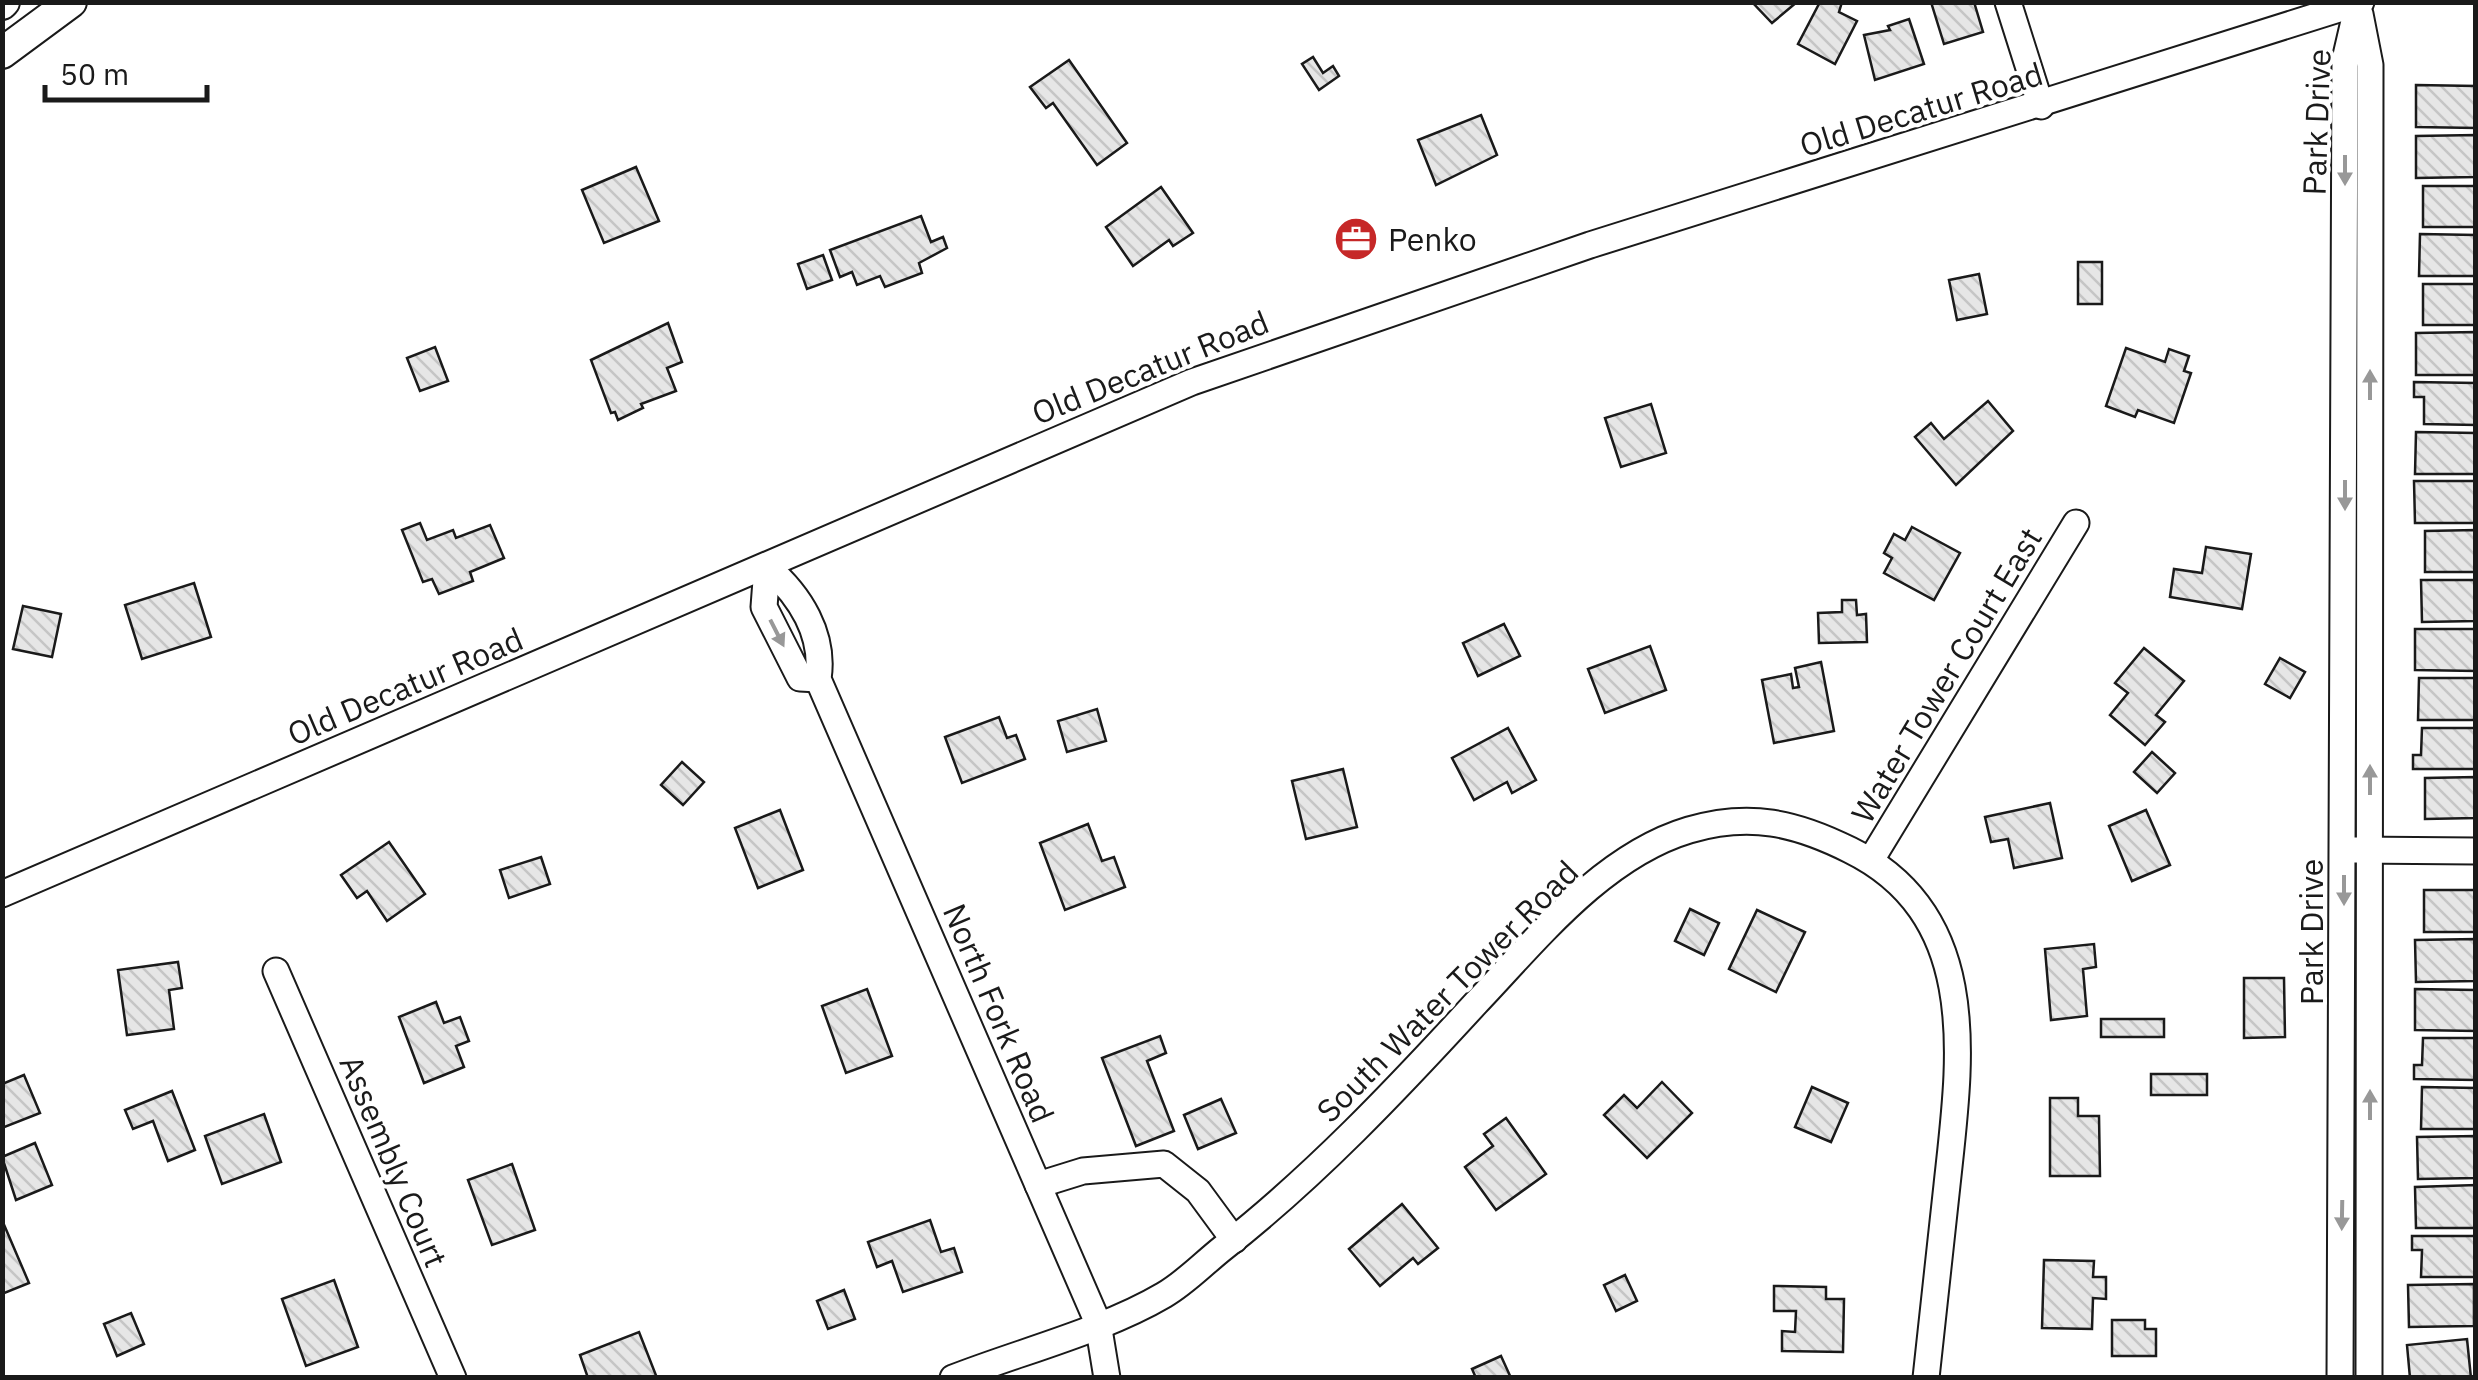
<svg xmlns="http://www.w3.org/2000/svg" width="2478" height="1380" font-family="'IBM Plex Sans',sans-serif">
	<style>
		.building { fill: url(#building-back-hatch); stroke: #1a1a1a; stroke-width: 2.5 }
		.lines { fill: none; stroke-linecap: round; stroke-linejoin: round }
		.minor-casing { stroke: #1a1a1a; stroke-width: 29 }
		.major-casing { stroke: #1a1a1a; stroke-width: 34 }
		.minor { stroke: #fff; stroke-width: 25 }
		.major { stroke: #fff; stroke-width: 30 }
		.oneway { fill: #989898 }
		.labels { text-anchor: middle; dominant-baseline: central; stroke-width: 8; stroke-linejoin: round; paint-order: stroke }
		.street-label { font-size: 32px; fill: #1a1a1a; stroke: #fff }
		.poi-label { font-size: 32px; fill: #1a1a1a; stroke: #fff; text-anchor: start }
	</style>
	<defs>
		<pattern id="building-back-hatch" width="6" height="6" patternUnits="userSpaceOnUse" patternTransform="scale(2.5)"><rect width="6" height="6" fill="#e6e6e6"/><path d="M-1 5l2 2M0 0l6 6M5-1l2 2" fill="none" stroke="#c5c5c5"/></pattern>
	</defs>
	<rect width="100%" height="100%" fill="#fff"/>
	<!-- building -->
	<g class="building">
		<path d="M1752 2H1797L1772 23Z"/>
		<path d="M1820 2H1842L1839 12 1857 21 1835 64 1798 44Z"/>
		<path d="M1931 2H1974L1983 32 1944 44Z"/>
		<path d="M1909 19 1924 64 1875 80 1864 35 1890 30 1888 26Z"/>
		<path d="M1313 57 1323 73 1333 66 1339 76 1319 90 1302 64Z"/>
		<path d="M1069 60 1127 143 1097 165 1053 103 1046 108 1030 87Z"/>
		<path d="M2416 85 2476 86V128L2416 127Z"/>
		<path d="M1481 115 1497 155 1436 185 1418 140Z"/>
		<path d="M2476 135V177L2416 178V136Z"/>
		<path d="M636 167 659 221 604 243 582 190Z"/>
		<rect x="2423" y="186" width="53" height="41"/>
		<path d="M1161 187 1193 233 1173 246 1169 240 1133 266 1106 227Z"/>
		<path d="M921 216 931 242 943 237 947 248 919 263 922 273 885 287 880 276 857 285 852 272 840 277 830 250Z"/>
		<path d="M2420 234 2476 235V276H2419Z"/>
		<path d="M823 255 832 280 807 289 798 264Z"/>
		<rect x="2078" y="262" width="24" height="42"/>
		<path d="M1979 274 1987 314 1957 320 1949 280Z"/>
		<rect x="2423" y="284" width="53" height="41"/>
		<path d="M668 323 682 362 667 368 676 391 641 404 643 408 618 420 615 412 611 413 591 360Z"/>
		<path d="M2476 332V375H2416V333Z"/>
		<path d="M435 347 448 381 420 391 407 358Z"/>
		<path d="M2126 348 2165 362 2169 349 2189 356 2184 371 2191 373 2174 423 2138 410 2135 417 2106 406Z"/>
		<path d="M2414 382 2476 383V425L2424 424V397H2414Z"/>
		<path d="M1988 401 2013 431 1956 485 1915 437 1931 423 1944 439Z"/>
		<path d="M1651 404 1666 453 1621 467 1605 418Z"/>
		<path d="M2416 432 2476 433V474H2415Z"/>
		<path d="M2414 481H2476V523H2415Z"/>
		<path d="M420 523 427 540 453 530 456 538 490 525 504 558 470 572 473 581 439 594 432 579 423 582 402 530Z"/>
		<path d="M1912 527 1960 553 1934 600 1884 573 1892 558 1884 553 1894 534 1905 540Z"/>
		<path d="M2476 530V572H2425V531Z"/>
		<path d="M2206 547 2251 554 2242 609 2170 597 2174 569 2202 573Z"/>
		<path d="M2421 580H2476V621L2422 622Z"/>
		<path d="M194 583 211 637 142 659 125 605Z"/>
		<path d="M1842 600H1856L1857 615 1866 614 1867 642 1819 643 1818 613 1842 612Z"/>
		<path d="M23 606 61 614 52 657 13 649Z"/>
		<path d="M1504 624 1520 656 1478 676 1463 643Z"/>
		<path d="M2415 629H2476V671L2415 670Z"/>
		<path d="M1650 646 1666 690 1605 713 1588 669Z"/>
		<path d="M2144 648 2184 681 2156 715 2165 722 2145 745 2110 715 2128 693 2115 683Z"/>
		<path d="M2280 658 2305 672 2290 698 2265 684Z"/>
		<path d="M1821 662 1834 731 1774 743 1762 680 1791 674 1793 688 1799 687 1795 668Z"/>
		<path d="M2419 678H2476V720H2418Z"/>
		<path d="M1097 709 1106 741 1067 752 1058 721Z"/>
		<path d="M999 717 1007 738 1016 735 1025 759 962 783 945 737Z"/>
		<path d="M1508 728 1536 780 1512 793 1507 782 1474 800 1452 758Z"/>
		<path d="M2422 728H2476V769H2413V755H2421Z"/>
		<path d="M2152 752 2175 773 2157 793 2134 772Z"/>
		<path d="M682 762 704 782 683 805 661 785Z"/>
		<path d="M1343 769 1357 827 1306 839 1292 781Z"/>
		<path d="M2476 777V818L2425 819V778Z"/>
		<path d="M2050 803 2062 858 2014 868 2008 839 1991 842 1985 817Z"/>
		<path d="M780 810 803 870 758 888 735 828Z"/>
		<path d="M2146 810 2170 865 2132 881 2109 826Z"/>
		<path d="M1088 824 1102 861 1114 857 1125 887 1065 910 1040 843Z"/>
		<path d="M389 842 425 894 387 921 367 891 357 898 341 875Z"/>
		<path d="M541 857 550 884 509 898 500 870Z"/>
		<rect x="2424" y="890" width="52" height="42"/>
		<path d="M1690 909 1719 923 1704 955 1675 941Z"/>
		<path d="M1757 910 1805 932 1776 992 1729 969Z"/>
		<path d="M2476 939V981L2416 982 2415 940Z"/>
		<path d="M2094 944 2096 967 2083 969 2087 1016 2051 1020 2045 949Z"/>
		<path d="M178 962 182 988 169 990 174 1029 127 1035 118 970Z"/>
		<path d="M2244 978H2284L2285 1037 2244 1038Z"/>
		<path d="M867 989 892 1056 846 1073 822 1006Z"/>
		<path d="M2415 989 2476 990V1031L2415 1030Z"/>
		<path d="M436 1002 444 1023 460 1017 469 1041 456 1046 464 1067 424 1083 399 1017Z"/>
		<rect x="2101" y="1019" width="63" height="18"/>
		<path d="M1160 1036 1166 1053 1147 1061 1174 1131 1136 1146 1102 1058Z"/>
		<path d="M2423 1038H2476V1080L2414 1079V1065H2422Z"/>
		<rect x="2151" y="1074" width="56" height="21"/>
		<path d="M24 1075 40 1113 2 1128V1084Z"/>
		<path d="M1662 1082 1692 1113 1647 1158 1604 1115 1624 1095 1637 1108Z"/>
		<path d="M1812 1087 1848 1103 1831 1142 1795 1127Z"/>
		<path d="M2422 1087 2476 1088V1129H2421Z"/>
		<path d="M172 1091 195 1150 168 1161 153 1121 133 1129 125 1110Z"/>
		<path d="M2050 1098H2078V1116H2099L2100 1176H2050Z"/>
		<path d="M1221 1099 1236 1133 1198 1149 1184 1115Z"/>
		<path d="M264 1114 281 1162 222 1184 205 1136Z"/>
		<path d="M1506 1118 1546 1174 1496 1210 1465 1167 1493 1146 1484 1134Z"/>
		<path d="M2476 1136V1178L2418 1179 2417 1137Z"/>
		<path d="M35 1143 52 1185 16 1200 2 1157Z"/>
		<path d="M512 1164 535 1230 492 1245 468 1180Z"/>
		<path d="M2476 1185V1228H2416L2415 1187Z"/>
		<path d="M1402 1204 1438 1248 1418 1264 1413 1258 1380 1286 1349 1249Z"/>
		<path d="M2 1220 29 1283 2 1294Z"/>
		<path d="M930 1220 941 1252 954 1248 962 1272 903 1292 892 1261 877 1267 868 1242Z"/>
		<path d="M2412 1236H2476V1277H2421L2422 1250H2412Z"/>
		<path d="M2044 1260 2094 1261 2093 1277H2106V1299L2093 1298 2092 1329 2042 1328Z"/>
		<path d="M1625 1275 1637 1301 1616 1311 1604 1285Z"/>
		<path d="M334 1280 358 1347 306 1366 282 1299Z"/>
		<path d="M2474 1284V1326L2409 1327 2408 1285Z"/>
		<path d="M1774 1286 1826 1287V1299H1844L1843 1352 1782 1351V1331L1795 1332 1796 1311H1774Z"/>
		<path d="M844 1290 855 1319 828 1329 817 1301Z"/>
		<path d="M131 1313 144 1344 117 1356 104 1324Z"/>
		<path d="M2112 1320H2145V1329H2156V1356H2112Z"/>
		<path d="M639 1332 657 1378H588L580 1355Z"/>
		<path d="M2467 1339 2471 1378H2410L2407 1345Z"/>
		<path d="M1501 1356 1511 1378H1476L1472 1369Z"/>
	</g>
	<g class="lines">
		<!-- minor casing -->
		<g class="minor-casing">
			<g id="minor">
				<path d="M2008 2 2041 106"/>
				<path d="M2360 14 2370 65 2369 1378"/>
				<path d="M767 567C800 595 825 635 818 679L1098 1323 1107 1378"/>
				<path d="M767 567 764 607 800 678 818 679"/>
				<path d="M2354 850 2476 851"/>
				<path d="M1871 860 2076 523"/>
				<path d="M2 894 1192 382 1590 245 2361 2"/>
				<path d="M276 971 453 1378"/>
				<path d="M1038 1185 1083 1171 1164 1164 1198 1191 1234 1240"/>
				<path d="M953 1378C1019 1352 1103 1331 1164 1295 1185 1283 1204 1263 1223 1248 1315 1176 1397 1089 1476 1003 1536 940 1602 856 1689 830 1750 812 1796 823 1850 850 1984 916 1960 1063 1947 1185 1940 1250 1933 1314 1926 1378"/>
				<path d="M2340 1378 2345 60 2358 4"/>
			</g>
		</g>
		<!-- major casing -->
		<g class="major-casing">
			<g id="major">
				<path d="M2 4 4 2"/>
				<path d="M2 53 71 2"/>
			</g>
		</g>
		<!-- minor -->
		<use href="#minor" class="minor"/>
		<!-- major -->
		<use href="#major" class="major"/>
	</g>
	<!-- one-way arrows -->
	<defs><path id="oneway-solid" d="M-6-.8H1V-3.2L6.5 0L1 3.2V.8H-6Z" transform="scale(2.5)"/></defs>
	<g class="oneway">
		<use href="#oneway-solid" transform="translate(2345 170) rotate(90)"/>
		<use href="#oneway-solid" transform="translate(2370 385) rotate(-90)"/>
		<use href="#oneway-solid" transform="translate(2345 495) rotate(90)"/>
		<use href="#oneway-solid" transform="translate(777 633) rotate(63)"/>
		<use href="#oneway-solid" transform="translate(2370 780) rotate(-90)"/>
		<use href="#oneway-solid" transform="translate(2344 890) rotate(90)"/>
		<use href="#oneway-solid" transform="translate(2370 1105) rotate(-90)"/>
		<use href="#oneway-solid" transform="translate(2342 1215) rotate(91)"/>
	</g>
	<!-- icons -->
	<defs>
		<g id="office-disc" transform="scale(2.25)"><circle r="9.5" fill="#c62828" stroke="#fff"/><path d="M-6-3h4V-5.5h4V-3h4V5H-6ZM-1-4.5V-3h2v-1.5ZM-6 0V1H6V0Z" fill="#fff"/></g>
	</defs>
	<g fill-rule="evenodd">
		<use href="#office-disc" x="1356" y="239"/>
	</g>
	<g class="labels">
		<!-- street labels -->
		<g class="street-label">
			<text transform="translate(1921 109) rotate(-17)">Old Decatur Road</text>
			<text transform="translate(2316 122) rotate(-88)">Park Drive</text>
			<text transform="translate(1150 367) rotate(-22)">Old Decatur Road</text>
			<text transform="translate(1946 675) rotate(-59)">Water Tower Court East</text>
			<text transform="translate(405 686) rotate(-23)">Old Decatur Road</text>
			<text transform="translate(2311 932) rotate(-90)">Park Drive</text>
			<text transform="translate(1447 991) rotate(-45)">South Water Tower Road</text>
			<text transform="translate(999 1013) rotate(67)">North Fork Road</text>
			<text transform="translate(394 1161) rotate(67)">Assembly Court</text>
		</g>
		<!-- poi labels -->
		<g class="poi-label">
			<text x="1388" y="239">Penko</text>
		</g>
	</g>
	<!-- border -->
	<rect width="2478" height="1380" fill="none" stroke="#1a1a1a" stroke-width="10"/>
	<!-- scale -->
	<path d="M45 85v15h162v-15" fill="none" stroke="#1a1a1a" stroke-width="5"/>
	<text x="60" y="85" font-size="30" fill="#1a1a1a" stroke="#ffffff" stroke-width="8" paint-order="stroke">50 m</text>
</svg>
